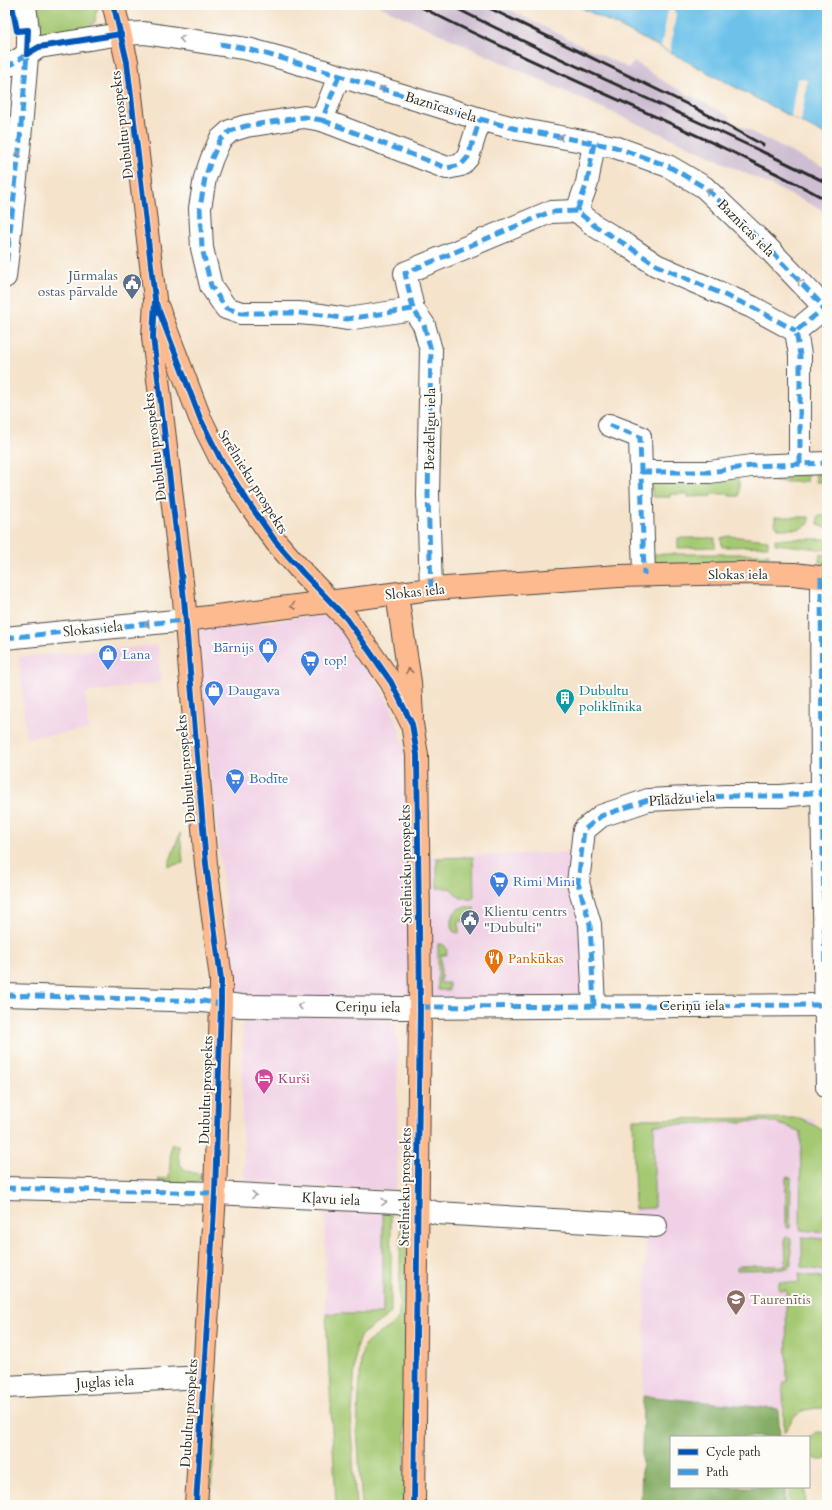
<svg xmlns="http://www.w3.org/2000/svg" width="832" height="1510" font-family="Cardo,serif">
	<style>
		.built { fill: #f0d0e5 }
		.industrial { fill: #cebed2 }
		.green { fill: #a5c973; stroke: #687a4f }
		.forest { fill: #84ad65; stroke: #586c48 }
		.water { fill: #6ec2ea; stroke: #4c768a }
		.pier { fill: #f5e3cb }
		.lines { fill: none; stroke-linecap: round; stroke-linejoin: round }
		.minor-casing { stroke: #494743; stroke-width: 24 }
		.major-casing { stroke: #494743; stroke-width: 24 }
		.minor { stroke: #fff; stroke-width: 22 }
		.major { stroke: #fcba8e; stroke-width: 22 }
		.rail { stroke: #2b2b2b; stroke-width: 3 }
		.quiet { stroke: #3d9ce1; stroke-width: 5; stroke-dasharray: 10 5; stroke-linecap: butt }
		.cycleway-casing { stroke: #fdfcf7; stroke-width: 8 }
		.cycleway { stroke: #0057b8; stroke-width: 6 }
		.oneway { stroke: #a0a0a0 }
		.oneway2 { stroke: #94725c }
		.labels { text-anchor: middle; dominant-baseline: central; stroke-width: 4; stroke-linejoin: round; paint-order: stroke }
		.street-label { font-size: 14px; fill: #2b2b2b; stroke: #fdfcf7 }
		.service-label { font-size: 14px; fill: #4e5e75; stroke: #fdfcf7; text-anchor: end }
		.shop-label { font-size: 14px; fill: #366cbe; stroke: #fdfcf7; text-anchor: start }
		.culture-label { font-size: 14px; fill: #0d838f; stroke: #fdfcf7; text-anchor: start }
		.food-label { font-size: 14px; fill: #c56008; stroke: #fdfcf7; text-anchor: start }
		.hotel-label { font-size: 14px; fill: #b23c85; stroke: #fdfcf7; text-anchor: start }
		.education-label { font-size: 14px; fill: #785e54; stroke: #fdfcf7; text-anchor: start }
	</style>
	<rect width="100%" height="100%" fill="#fdfcf7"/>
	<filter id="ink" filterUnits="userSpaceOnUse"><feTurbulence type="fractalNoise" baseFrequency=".025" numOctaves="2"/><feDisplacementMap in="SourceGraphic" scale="8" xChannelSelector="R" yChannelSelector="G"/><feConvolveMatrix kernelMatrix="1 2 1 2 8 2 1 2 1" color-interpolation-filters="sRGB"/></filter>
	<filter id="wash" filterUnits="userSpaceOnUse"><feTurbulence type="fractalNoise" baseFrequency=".012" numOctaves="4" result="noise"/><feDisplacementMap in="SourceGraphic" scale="16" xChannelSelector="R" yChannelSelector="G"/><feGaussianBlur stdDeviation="0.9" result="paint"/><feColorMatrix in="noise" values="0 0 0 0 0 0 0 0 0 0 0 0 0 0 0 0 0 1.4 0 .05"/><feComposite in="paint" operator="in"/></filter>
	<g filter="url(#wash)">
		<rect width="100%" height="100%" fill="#f5e3cb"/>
		<!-- built -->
		<g class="built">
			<path d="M310 616 330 617 343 628 379 684 390 705 400 732 407 754 410 994 393 1000 244 996 237 993 234 984 196 636 198 630 202 627 271 622Z"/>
			<path d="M158 645 161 682 86 693 88 730 26 738 19 657Z"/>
			<path d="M580 852 585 998 431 997 428 857Z"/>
			<path d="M251 1015 390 1016 395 1026 398 1048 397 1185 392 1190 292 1187 285 1183 247 1182 244 1176V1141H242L243 1020Z"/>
			<path d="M814 1118 815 1127 827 1133V1408L778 1409 643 1396 646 1237 631 1236 635 1212 633 1119Z"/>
			<path d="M325 1210 383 1212V1314H326Z"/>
		</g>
		<!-- industrial -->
		<path class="industrial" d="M377 5H500L628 68 635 62 665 82 729 116 733 122 804 159 827 169V212L686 145 575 96Z"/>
		<!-- green -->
		<g class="green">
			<path d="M35 5H96L98 11H96L95 22 87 29 40 36Z"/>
			<path d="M775 469H808L807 482H774Z"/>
			<rect x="816" y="469" width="11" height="13"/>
			<path d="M736 473 739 481V496H730V494H712V496L688 497V494H670V497H653L651 486 656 480Z"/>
			<path d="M818 516H827V528H824L818 524Z"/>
			<path d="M775 517H809V524L799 529H780L775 525Z"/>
			<path d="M729 536 768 540V546L722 547 721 538Z"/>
			<path d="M678 538H715V547L678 548Z"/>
			<path d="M775 539H827V550L775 544Z"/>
			<path d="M650 554H769L768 558 734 563 656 564 650 561Z"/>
			<path d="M820 554 827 555V564L819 562Z"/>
			<path d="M180 833 183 863 168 866Z"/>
			<path d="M473 857 474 898H460L450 888H437V858Z"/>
			<path d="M463 907H474V921H459V933L454 932 452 930V916L458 909Z"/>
			<path d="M438 944C445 943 447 948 447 955H441V983H449V990H438Z"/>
			<path d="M800 1118 827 1132V1232L800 1230 801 1132 786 1126 767 1121 654 1125V1208L635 1209 633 1119Z"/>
			<path d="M171 1145H178C178 1164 179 1171 200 1174V1180L196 1182 158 1185 159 1179 169 1178Z"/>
			<path d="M786 1177 791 1178 790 1228H786Z"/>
			<path d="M383 1212 391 1214V1313L361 1335 356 1347 351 1430 356 1505H336L326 1314H383Z"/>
			<path d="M401 1217 407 1223 405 1505H362L357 1429 361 1359 364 1345 376 1336 391 1326 399 1317Z"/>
			<path d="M785 1237H790L791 1239V1264L788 1269 737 1270V1266H786Z"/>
			<path d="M802 1237 826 1239 825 1271 802 1267Z"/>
			<path d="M799 1274 827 1278V1408C803 1408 796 1411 784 1433L783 1382H787L786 1290H779V1282L799 1283Z"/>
			<path d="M212 1399 218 1403 210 1505H205Z"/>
			<path d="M818 1432 827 1433V1459C820 1461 814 1460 809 1454V1438L814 1433Z"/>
			<path d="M788 1487H805L806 1505H790Z"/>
		</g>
		<!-- forest -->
		<path class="forest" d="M643 1396 778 1409 780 1437H671V1487H785L786 1505H641Z"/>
		<!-- water -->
		<path class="water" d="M576 5H827V136L660 47Z"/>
		<!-- pier -->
		<g class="pier">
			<path d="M672 9 676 14 670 52 661 47 668 11Z"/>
			<path d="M804 78 807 81 801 122 791 117 797 79Z"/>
		</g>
	</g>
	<g filter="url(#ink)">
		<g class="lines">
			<!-- minor casing -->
			<g class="minor-casing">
				<g id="minor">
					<path d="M5 66 12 64 39 47 121 34 144 33 248 49 288 60 480 119 517 129 615 147 668 166 704 187 768 248 827 310"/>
					<path d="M339 76 322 120 304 117 246 126 230 131 220 140 212 158 205 178 200 208 202 248 211 286 226 308 241 313H298L322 315 347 319 413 309"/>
					<path d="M322 120 447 168 461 165 468 157 480 119"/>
					<path d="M577 211 587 183 594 143"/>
					<path d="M5 277 19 151 28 45V30L25 5"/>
					<path d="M609 425 640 437 644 575"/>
					<path d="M800 464V355L796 331 824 308"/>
					<path d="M641 472H710L751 466 827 463"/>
					<path d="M821 577 822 792 827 1086"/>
					<path d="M431 589 428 495 431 350 424 325 413 309 405 273 550 212 577 211 595 226 628 246 656 265 752 307 796 331"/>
					<path d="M5 638 185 620"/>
					<path d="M5 995 203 1001 241 1006 399 1008 827 1005"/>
					<path d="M594 1006 590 924 578 883 584 830 601 816 648 800 726 796H781L822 792"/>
					<path d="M5 1188 215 1193 398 1202 437 1213 656 1226"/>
					<path d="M5 1387 204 1377"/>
				</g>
			</g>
			<!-- major casing -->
			<g class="major-casing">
				<g id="major">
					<path d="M113 5 115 11 127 62 155 299 153 337 184 599 206 864 221 979V1004L215 1193 196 1505"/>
					<path d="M158 308 200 418 220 458 250 505 276 542 303 573 347 619 391 682 412 724 417 755 420 1007 414 1505"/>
					<path d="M397 594 410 682 412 717"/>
					<path d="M185 620 431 589 619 576 743 573 794 574 827 578"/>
				</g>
			</g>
			<!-- minor -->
			<use href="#minor" class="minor"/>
			<!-- major -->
			<use href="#major" class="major"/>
			<!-- rail -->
			<g class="rail">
				<path d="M417 5C552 75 694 128 827 200"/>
				<path d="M450 5C574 69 703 121 827 183"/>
				<path d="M483 5 695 108 763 145"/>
			</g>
			<!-- quiet -->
			<g class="quiet">
				<path d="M220 44 248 49 288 60 480 119 517 129 615 147 668 166 704 187 725 206 768 248 827 310"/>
				<path d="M5 66 12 64 27 54"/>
				<path d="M339 76 322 120 304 117 246 126 230 131 220 140 212 158 205 178 200 208 202 248 211 286 226 308 241 313H298L322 315 347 319 413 309"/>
				<path d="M322 120 447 168 461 165 468 157 480 119"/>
				<path d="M577 211 587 183 594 143"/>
				<path d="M5 277 19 151 27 54"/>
				<path d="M609 425 640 437 644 575"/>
				<path d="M800 464V355L796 331 824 308"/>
				<path d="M641 472H710L751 466 827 463"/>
				<path d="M821 577 822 792 827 1086"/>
				<path d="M431 589 428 495 431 350 424 325 413 309 405 273 550 212 577 211 595 226 628 246 656 265 752 307 796 331"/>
				<path d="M5 638 185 620"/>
				<path d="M5 995 203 1001 221 1004"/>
				<path d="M594 1006 590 924 578 883 584 830 601 816 648 800 726 796H781L822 792"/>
				<path d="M420 1007 827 1005"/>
				<path d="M5 1188 215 1193"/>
			</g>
			<!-- cycleway casing -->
			<g class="cycleway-casing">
				<g id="cycleway">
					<path d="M12 5 17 31 28 30 27 54"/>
					<path d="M113 5 115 11 127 62 155 299 153 337 184 599 206 864 221 979V1004L215 1193 196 1505"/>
					<path d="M27 54 39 47 121 34"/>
					<path d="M156 303 200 418 220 458 250 505 276 542 303 573 347 619 391 682 412 724 417 755 420 1007 414 1505"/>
				</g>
			</g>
			<!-- cycleway -->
			<use href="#cycleway" class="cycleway"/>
		</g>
		<!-- one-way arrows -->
		<defs><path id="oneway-chevron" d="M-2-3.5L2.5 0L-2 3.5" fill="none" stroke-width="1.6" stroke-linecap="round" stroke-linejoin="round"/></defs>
		<g class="oneway">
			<use href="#oneway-chevron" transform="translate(182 39) rotate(-172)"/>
			<use href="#oneway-chevron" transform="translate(382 89) rotate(-163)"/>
			<use href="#oneway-chevron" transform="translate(561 137) rotate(-169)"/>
			<use href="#oneway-chevron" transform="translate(18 154) rotate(-84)"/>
			<use href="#oneway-chevron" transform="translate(708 191) rotate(-139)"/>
			<use href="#oneway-chevron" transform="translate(800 282) rotate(-133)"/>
			<use href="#oneway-chevron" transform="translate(147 624) rotate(174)"/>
			<use href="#oneway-chevron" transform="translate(300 1006) rotate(-179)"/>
			<use href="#oneway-chevron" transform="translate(254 1195) rotate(3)"/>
			<use href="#oneway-chevron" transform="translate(384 1202) rotate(3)"/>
		</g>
		<g class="oneway2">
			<use href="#oneway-chevron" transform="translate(293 606) rotate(173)"/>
			<use href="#oneway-chevron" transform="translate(409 671) rotate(-99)"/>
		</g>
	</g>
	<!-- icons -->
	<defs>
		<g id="civic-pin" transform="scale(1)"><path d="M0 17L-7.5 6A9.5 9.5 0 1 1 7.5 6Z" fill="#5c6f8a" stroke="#fdfcf7"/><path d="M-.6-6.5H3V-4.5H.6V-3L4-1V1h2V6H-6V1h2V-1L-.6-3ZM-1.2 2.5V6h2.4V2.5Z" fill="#fff"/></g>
		<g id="shop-pin" transform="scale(1)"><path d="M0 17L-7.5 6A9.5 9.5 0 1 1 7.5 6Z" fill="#3f7fe0" stroke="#fdfcf7"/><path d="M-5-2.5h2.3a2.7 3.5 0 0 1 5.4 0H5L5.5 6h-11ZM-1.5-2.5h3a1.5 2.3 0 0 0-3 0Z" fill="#fff"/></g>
		<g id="supermarket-pin" transform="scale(1)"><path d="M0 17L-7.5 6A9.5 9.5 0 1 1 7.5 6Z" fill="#3f7fe0" stroke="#fdfcf7"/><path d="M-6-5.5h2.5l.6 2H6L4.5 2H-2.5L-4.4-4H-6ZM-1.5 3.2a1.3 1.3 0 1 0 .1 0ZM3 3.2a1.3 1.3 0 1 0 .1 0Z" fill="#fff"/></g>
		<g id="building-pin" transform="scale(1)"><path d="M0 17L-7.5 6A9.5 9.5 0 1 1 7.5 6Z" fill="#0f9aa8" stroke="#fdfcf7"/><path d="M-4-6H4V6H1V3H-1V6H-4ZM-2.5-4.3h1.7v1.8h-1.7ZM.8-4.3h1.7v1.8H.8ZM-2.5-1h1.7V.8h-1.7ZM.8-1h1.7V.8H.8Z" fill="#fff"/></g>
		<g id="restaurant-pin" transform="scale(1)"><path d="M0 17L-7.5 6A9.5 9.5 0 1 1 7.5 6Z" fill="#e8710a" stroke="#fdfcf7"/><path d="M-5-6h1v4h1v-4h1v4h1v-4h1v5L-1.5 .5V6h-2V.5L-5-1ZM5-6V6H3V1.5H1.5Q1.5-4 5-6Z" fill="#fff"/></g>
		<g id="hotel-pin" transform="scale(1)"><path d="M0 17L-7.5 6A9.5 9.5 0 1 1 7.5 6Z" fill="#d1479c" stroke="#fdfcf7"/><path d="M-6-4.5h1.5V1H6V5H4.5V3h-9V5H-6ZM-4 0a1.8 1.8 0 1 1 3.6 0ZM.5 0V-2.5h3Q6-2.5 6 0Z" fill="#fff"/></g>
		<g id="school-pin" transform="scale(1)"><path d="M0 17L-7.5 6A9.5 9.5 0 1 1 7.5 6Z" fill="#8d6e63" stroke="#fdfcf7"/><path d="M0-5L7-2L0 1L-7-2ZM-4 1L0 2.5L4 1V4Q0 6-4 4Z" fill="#fff"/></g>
	</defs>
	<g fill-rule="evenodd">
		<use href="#civic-pin" x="132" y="283"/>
		<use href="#shop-pin" x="268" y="647"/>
		<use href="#shop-pin" x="108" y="654"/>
		<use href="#supermarket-pin" x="310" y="660"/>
		<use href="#shop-pin" x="214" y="690"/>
		<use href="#building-pin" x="565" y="698"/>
		<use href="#supermarket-pin" x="235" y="778"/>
		<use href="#supermarket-pin" x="499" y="881"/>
		<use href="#civic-pin" x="470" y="919"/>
		<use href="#restaurant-pin" x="494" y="958"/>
		<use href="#hotel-pin" x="264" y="1078"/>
		<use href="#school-pin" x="736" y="1299"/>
	</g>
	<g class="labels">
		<!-- street labels -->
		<g class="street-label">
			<text transform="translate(441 107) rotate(17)">Baznīcas iela</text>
			<text transform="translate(122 125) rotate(-97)">Dubultu prospekts</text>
			<text transform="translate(746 228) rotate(45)">Baznīcas iela</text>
			<text transform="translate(430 429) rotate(-89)">Bezdelīgu iela</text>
			<text transform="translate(155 447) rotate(-97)">Dubultu prospekts</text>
			<text transform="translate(253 482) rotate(58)">Strēlnieku prospekts</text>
			<text x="738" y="574">Slokas iela</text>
			<text transform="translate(415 592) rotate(-6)">Slokas iela</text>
			<text transform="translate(93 629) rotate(-6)">Slokas iela</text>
			<text transform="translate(186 769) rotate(-95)">Dubultu prospekts</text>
			<text transform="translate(682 799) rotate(-4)">Pīlādžu iela</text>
			<text transform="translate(406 864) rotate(-91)">Strēlnieku prospekts</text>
			<text x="692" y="1005">Ceriņu iela</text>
			<text transform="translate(368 1007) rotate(1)">Ceriņu iela</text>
			<text transform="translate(206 1090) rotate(-88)">Dubultu prospekts</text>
			<text transform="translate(405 1187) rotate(-89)">Strēlnieku prospekts</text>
			<text transform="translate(331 1199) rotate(3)">Kļavu iela</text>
			<text transform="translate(105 1382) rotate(-3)">Juglas iela</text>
			<text transform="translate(189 1413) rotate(-86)">Dubultu prospekts</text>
		</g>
		<!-- service labels -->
		<g class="service-label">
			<text x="118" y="275">Jūrmalas<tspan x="118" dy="16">ostas pārvalde</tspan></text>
			<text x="484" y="911" text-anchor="start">Klientu centrs<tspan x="484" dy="16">"Dubulti"</tspan></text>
		</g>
		<!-- shop labels -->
		<g class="shop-label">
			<text x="254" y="647" text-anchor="end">Bārnijs</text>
			<text x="122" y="654">Lana</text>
			<text x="324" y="660">top!</text>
			<text x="228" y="690">Daugava</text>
			<text x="249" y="778">Bodīte</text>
			<text x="513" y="881">Rimi Mini</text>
		</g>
		<!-- culture labels -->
		<g class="culture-label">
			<text x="579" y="690">Dubultu<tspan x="579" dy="16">poliklīnika</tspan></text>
		</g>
		<!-- food labels -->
		<g class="food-label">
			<text x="508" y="958">Pankūkas</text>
		</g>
		<!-- hotel labels -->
		<g class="hotel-label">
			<text x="278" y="1078">Kurši</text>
		</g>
		<!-- education labels -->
		<g class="education-label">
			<text x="750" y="1299">Taurenītis</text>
		</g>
	</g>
	<!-- margin -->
	<rect width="832" height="1510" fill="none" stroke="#fdfcf7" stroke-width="20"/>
	<!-- legend -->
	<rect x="670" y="1436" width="140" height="52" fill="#fdfcf7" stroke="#a9a8a5"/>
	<rect x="678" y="1449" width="20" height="6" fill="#0057b8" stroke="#a9a8a5"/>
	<text x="706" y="1456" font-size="12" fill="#2b2b2b">Cycle path</text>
	<rect x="678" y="1469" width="20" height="6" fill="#3d9ce1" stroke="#a9a8a5"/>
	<text x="706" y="1476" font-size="12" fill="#2b2b2b">Path</text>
</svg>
